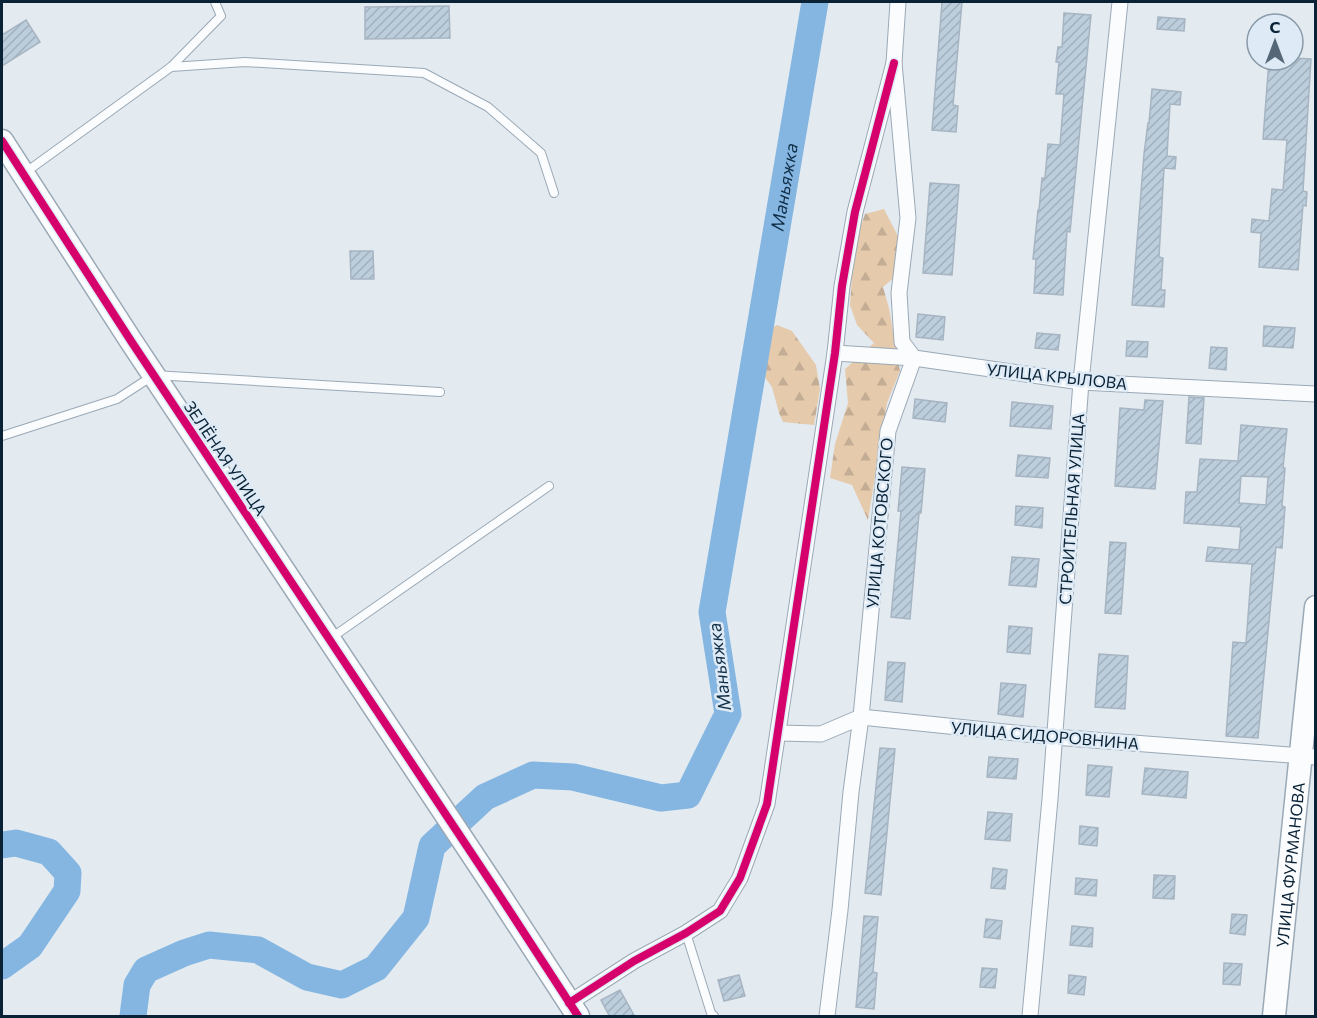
<svg xmlns="http://www.w3.org/2000/svg" width="1317" height="1018" font-family="Commissioner,sans-serif">
	<style>
		.forest { fill: url(#forest-firs) }
		.lines { fill: none; stroke-linecap: round; stroke-linejoin: round }
		.river { stroke: #84b6e1; stroke-width: 27 }
		.building { fill: url(#building-hatch); stroke: #a7b5c2; stroke-width: 1.5; fill-rule: evenodd }
		.lane-casing { stroke: #9aa9b6; stroke-width: 10 }
		.street-casing { stroke: #9aa9b6; stroke-width: 17 }
		.secondary-casing { stroke: #9aa9b6; stroke-width: 25 }
		.lane { stroke: #fbfcfd; stroke-width: 8 }
		.street { stroke: #fbfcfd; stroke-width: 15 }
		.secondary { stroke: #fbfcfd; stroke-width: 22 }
		.cycleway-casing { stroke: #deeaf5; stroke-width: 11 }
		.cycleway { stroke: #d6006c; stroke-width: 8 }
		.labels { text-anchor: middle; dominant-baseline: central; stroke-width: 5; stroke-linejoin: round; paint-order: stroke }
		.street-label { font-size: 16px; fill: #092236; stroke: #deeaf5 }
		.water-label { font-size: 18px; font-style: italic; fill: #112e47; stroke: #deeaf5 }
	</style>
	<defs>
		<pattern id="forest-firs" width="22" height="20" patternUnits="userSpaceOnUse" patternTransform="scale(1.5)"><rect width="22" height="20" fill="#e6caac"/><path d="M5 1l3.5 6h-7zM16 11l3.5 6h-7z" fill="#c4ad95"/></pattern>
		<pattern id="building-hatch" width="6" height="6" patternUnits="userSpaceOnUse" patternTransform="scale(1.5)"><rect width="6" height="6" fill="#bccddc"/><path d="M-1 1l2-2M0 6l6-6M5 7l2-2" fill="none" stroke="#a0b0bd"/></pattern>
	</defs>
	<rect width="100%" height="100%" fill="#e3eaf0"/>
	<!-- forest -->
	<g class="forest">
		<path d="M884 209 901 242 896 276 883 287 889 308 900 371 887 403 868 520 852 485 830 478 835 444 848 403 845 369 874 343 857 325 850 305 854 245 865 214Z"/>
		<path d="M777 325 792 331 816 365 820 389 814 425 783 422 779 413 772 387 758 368 765 332Z"/>
	</g>
	<g class="lines">
		<!-- river -->
		<g class="river">
			<path d="M2 845 16 843 49 852 68 873 67 891 30 946 2 966"/>
			<path id="s1" d="M133 1016 137 985 146 970 184 953 209 945 258 950 307 977 342 985 376 968 416 918 432 846 485 797 533 775 573 777 661 798 688 795 728 714 712 612 815 2"/>
		</g>
	</g>
	<!-- building -->
	<g class="building">
		<path d="M942 2H962L953 105 958 106 956 132 932 130Z"/>
		<path d="M449 6 450 38 365 39V7Z"/>
		<path d="M1064 13 1091 15 1070 232 1067 231 1063 295 1034 293 1036 259H1033L1038 210H1039L1042 178H1045L1048 144 1060 145 1064 94H1056L1059 62H1056L1058 47H1062Z"/>
		<path d="M1158 17 1185 19 1184 31 1157 29Z"/>
		<path d="M26 20 40 42 2 66V35Z"/>
		<path d="M1293 58 1311 59 1303 191 1307 192 1306 206 1303 205 1298 270 1259 267 1261 233 1251 232 1252 219 1269 221 1272 189 1283 190 1287 140 1263 139 1269 60H1293Z"/>
		<path d="M1152 89 1181 92 1180 105 1170 104 1167 156 1176 157 1175 169 1164 168 1159 257 1163 258 1161 290H1165L1164 307 1132 305 1144 154 1148 123H1149Z"/>
		<path d="M930 183 959 185 952 275 923 273Z"/>
		<path d="M350 251H373L374 279H351Z"/>
		<path d="M918 314 945 317 943 340 916 337Z"/>
		<path d="M1264 326 1295 328 1293 348 1263 346Z"/>
		<path d="M1037 333 1060 335 1058 350 1035 348Z"/>
		<path d="M1127 341 1148 342 1147 357 1126 356Z"/>
		<path d="M1211 347 1227 348 1226 370 1209 368Z"/>
		<path d="M1189 397 1204 398 1201 444 1186 443Z"/>
		<path d="M915 399 947 403 945 422 913 418Z"/>
		<path d="M1145 400 1163 401 1155 489 1115 486 1120 408 1144 410Z"/>
		<path d="M1012 402 1053 406 1051 429 1010 426Z"/>
		<path d="M1241 425 1287 429 1283 468H1285L1282 506 1285 507 1282 548 1276 547 1258 738 1226 736 1233 642 1246 643 1252 564 1206 561 1208 547 1239 550 1241 527 1184 523 1186 492H1197L1200 459 1238 461ZM1241 476 1268 477 1266 505 1239 503Z"/>
		<path d="M1018 455 1050 458 1048 478 1016 476Z"/>
		<path d="M902 467 925 469 921 513H919L910 619 891 617 901 511H898Z"/>
		<path d="M1016 506 1043 508 1042 528 1015 525Z"/>
		<path d="M1110 542 1126 543 1121 614 1105 613Z"/>
		<path d="M1012 557 1039 559 1036 587 1009 585Z"/>
		<path d="M1009 626 1032 628 1030 654 1007 652Z"/>
		<path d="M1099 654 1128 656 1125 709 1095 707Z"/>
		<path d="M888 662 905 663 902 702 885 700Z"/>
		<path d="M1001 683 1026 685 1023 717 998 714Z"/>
		<path d="M880 748 895 749 881 895 865 893Z"/>
		<path d="M989 757 1018 759 1016 779 987 777Z"/>
		<path d="M1088 765 1112 767 1109 797 1086 795Z"/>
		<path d="M1145 768 1188 772 1186 798 1142 794Z"/>
		<path d="M988 812 1012 814 1010 841 985 839Z"/>
		<path d="M1080 826 1098 828 1097 846 1079 844Z"/>
		<path d="M993 868 1007 870 1005 889 991 888Z"/>
		<path d="M1154 875 1175 876 1174 899 1153 898Z"/>
		<path d="M1076 878 1097 880 1096 896 1075 894Z"/>
		<path d="M1232 914 1247 915 1245 935 1230 933Z"/>
		<path d="M864 916 878 917 873 972 877 973 874 1009 856 1007Z"/>
		<path d="M986 919 1002 921 1000 939 984 937Z"/>
		<path d="M1072 926 1093 928 1092 947 1070 945Z"/>
		<path d="M1224 963 1242 964 1240 985 1223 984Z"/>
		<path d="M982 968 997 969 995 988 980 987Z"/>
		<path d="M739 975 745 996 724 1001 718 980Z"/>
		<path d="M1069 975 1086 977 1084 995 1068 993Z"/>
		<path d="M620 990 635 1017H610L601 1000Z"/>
	</g>
	<g class="lines">
		<!-- lane casing -->
		<g class="lane-casing">
			<g id="lane">
				<path d="M171 67 245 62 424 73 488 107 541 153 554 193"/>
				<path d="M26 172 171 67 221 16 215 2"/>
				<path d="M2 436 117 399 154 375 440 392"/>
				<path d="M331 638 549 486"/>
				<path d="M686 933 711 1013 714 1016"/>
			</g>
		</g>
		<!-- street casing -->
		<g class="street-casing">
			<g id="street">
				<path d="M835 353 914 358 1081 382 1316 394"/>
				<path d="M778 733 821 734 861 717 1054 737 1316 757"/>
				<path d="M569 1003 634 961 686 933 720 911 740 878 767 804 835 353 842 286 855 212 894 63"/>
				<path d="M827 1016 840 910 851 792 861 717 888 431 914 358 902 342 899 293 908 218 894 63 898 2"/>
				<path d="M1030 1016 1050 799 1081 382 1120 2"/>
			</g>
		</g>
		<!-- secondary casing -->
		<g class="secondary-casing">
			<g id="secondary">
				<path d="M2 141 131 341 496 890 578 1016"/>
				<path id="s2" d="M1274 1016 1316 607"/>
			</g>
		</g>
		<!-- lane -->
		<use href="#lane" class="lane"/>
		<!-- street -->
		<use href="#street" class="street"/>
		<!-- secondary -->
		<use href="#secondary" class="secondary"/>
		<!-- cycleway casing -->
		<g class="cycleway-casing">
			<g id="cycleway">
				<path d="M2 141 131 341 496 890 578 1016"/>
				<path d="M569 1003 634 961 686 933 720 911 740 878 767 804 835 353 842 286 855 212 894 63"/>
			</g>
		</g>
		<!-- cycleway -->
		<use href="#cycleway" class="cycleway"/>
	</g>
	<g class="labels">
		<!-- street labels -->
		<g class="street-label">
			<text transform="translate(1057 376) rotate(6)">УЛИЦА КРЫЛОВА</text>
			<text transform="translate(226 458) rotate(56)">ЗЕЛЁНАЯ УЛИЦА</text>
			<text transform="translate(1071 509) rotate(-86)">СТРОИТЕЛЬНАЯ УЛИЦА</text>
			<text transform="translate(879 523) rotate(-85)">УЛИЦА КОТОВСКОГО</text>
			<text transform="translate(1045 735) rotate(5)">УЛИЦА СИДОРОВНИНА</text>
			<text stroke="none"><textPath href="#s2" startOffset="152">УЛИЦА ФУРМАНОВА</textPath></text>
		</g>
		<!-- water labels -->
		<g class="water-label">
			<text stroke="none"><textPath href="#s1" startOffset="1341">Маньяжка</textPath></text>
			<text transform="translate(719 667) rotate(-97)">Маньяжка</text>
		</g>
	</g>
	<!-- border -->
	<rect width="1317" height="1018" fill="none" stroke="#092236" stroke-width="6"/>
	<!-- north arrow -->
	<g transform="translate(1275 42)"><circle r="28" fill="#deeaf5" stroke="#899aa9" stroke-width="1.5"/>
	<path d="M0-4.5L10 22L0 15L-10 22Z" fill="#556877"/>
	<text y="-9" font-size="16" font-weight="bold" text-anchor="middle" fill="#092236">С</text>
	</g>
</svg>
